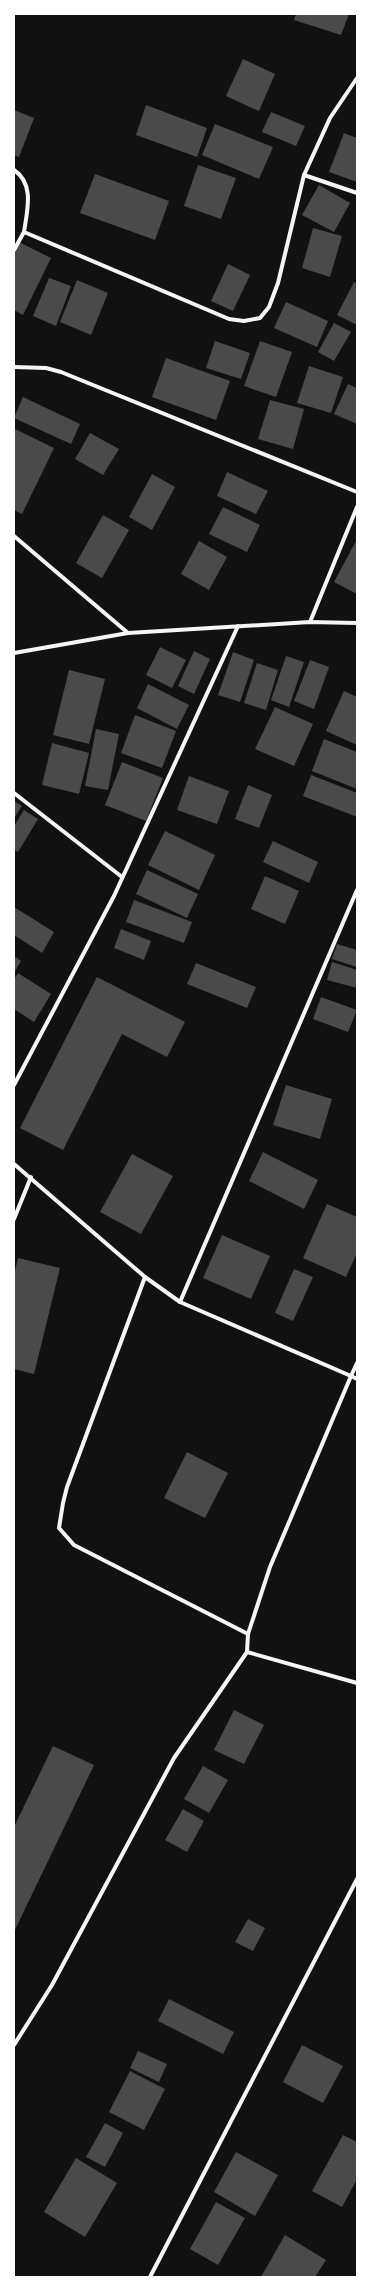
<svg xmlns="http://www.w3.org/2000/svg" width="371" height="2291" font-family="'Varela Round',sans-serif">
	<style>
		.building { fill: #4a4a4a }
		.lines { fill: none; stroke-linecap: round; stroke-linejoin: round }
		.minor { stroke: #f5f5f5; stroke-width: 4 }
	</style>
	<rect width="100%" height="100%" fill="#111"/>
	<!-- building -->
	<g class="building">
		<path d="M296 14H349L341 35 294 20Z"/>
		<path d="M243 59 275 74 259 111 226 96Z"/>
		<path d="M146 105 207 128 197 157 136 135Z"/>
		<path d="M14 110 34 118 19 157 14 155Z"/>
		<path d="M271 112 305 126 296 146 262 132Z"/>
		<path d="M215 124 273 147 259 179 202 155Z"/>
		<path d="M344 133 357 138V182L329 172Z"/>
		<path d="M198 165 236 178 221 219 184 206Z"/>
		<path d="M95 174 169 201 155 240 80 213Z"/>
		<path d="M319 185 350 203 334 232 302 215Z"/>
		<path d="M313 228 342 236 330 277 302 268Z"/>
		<path d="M19 242 51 258 23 315 14 310V252Z"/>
		<path d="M228 264 250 275 233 311 211 301Z"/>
		<path d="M49 278 71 286 56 326 33 316Z"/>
		<path d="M77 280 108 293 91 335 60 322Z"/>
		<path d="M354 282 357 284V325L337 315Z"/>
		<path d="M286 302 328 321 317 347 274 328Z"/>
		<path d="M334 323 351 332 334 361 318 352Z"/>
		<path d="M215 341 250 353 241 379 206 368Z"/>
		<path d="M260 341 292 352 276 397 244 386Z"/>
		<path d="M166 358 230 381 216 420 152 397Z"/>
		<path d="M309 366 343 377 331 413 297 403Z"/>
		<path d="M348 384 357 388V424L334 414Z"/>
		<path d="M23 397 80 424 71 444 14 418Z"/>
		<path d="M270 400 304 409 293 449 258 439Z"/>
		<path d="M15 429 54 448 22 514 14 510Z"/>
		<path d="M90 433 119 449 103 475 75 459Z"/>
		<path d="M227 472 268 491 256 514 217 496Z"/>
		<path d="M152 474 175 487 152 530 129 517Z"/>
		<path d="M223 507 260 525 247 552 209 534Z"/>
		<path d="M103 515 129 530 102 578 76 563Z"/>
		<path d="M357 539V594L334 582Z"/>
		<path d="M199 541 227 557 209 590 181 574Z"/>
		<path d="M160 647 186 660 172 688 146 675Z"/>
		<path d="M194 651 210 659 194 694 178 686Z"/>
		<path d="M233 652 254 660 240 702 218 695Z"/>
		<path d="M286 656 304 662 289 707 271 700Z"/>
		<path d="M310 660 329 667 314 709 294 701Z"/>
		<path d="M257 663 278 670 266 710 244 703Z"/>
		<path d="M69 670 105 679 89 744 53 735Z"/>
		<path d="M148 684 189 705 177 729 137 708Z"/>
		<path d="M344 691 357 697V745L326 731Z"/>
		<path d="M275 707 313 724 294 766 255 749Z"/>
		<path d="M135 715 176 731 162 768 121 753Z"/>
		<path d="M96 729 119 734 108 790 85 786Z"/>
		<path d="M324 739 357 752V789L312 771Z"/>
		<path d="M52 743 89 753 79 794 42 785Z"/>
		<path d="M122 762 163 778 146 821 105 805Z"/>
		<path d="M311 775 357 793V817L303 796Z"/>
		<path d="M189 776 229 791 217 824 177 810Z"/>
		<path d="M248 785 272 795 259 828 235 819Z"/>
		<path d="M14 801 22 806 14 818Z"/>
		<path d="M24 810 38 819 18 852 14 850V826Z"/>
		<path d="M165 831 215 855 199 890 148 865Z"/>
		<path d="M273 841 318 862 309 883 263 862Z"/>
		<path d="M147 870 198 894 187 918 136 894Z"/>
		<path d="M265 876 299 891 285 924 251 909Z"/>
		<path d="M134 900 192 922 184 943 126 922Z"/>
		<path d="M14 907 54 932 42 953 14 935Z"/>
		<path d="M121 929 151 941 144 960 114 948Z"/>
		<path d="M337 944 357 950V967L332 959Z"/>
		<path d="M14 956 21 961 14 973Z"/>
		<path d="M332 962 357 970V988L327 980Z"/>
		<path d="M196 963 256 987 247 1008 187 984Z"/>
		<path d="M18 973 51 994 34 1022 14 1009V979Z"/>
		<path d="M97 977 185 1022 167 1057 122 1034 63 1150 20 1128Z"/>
		<path d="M321 997 357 1010 348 1032 313 1019Z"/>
		<path d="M286 1085 332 1099 320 1139 273 1125Z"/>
		<path d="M263 1152 318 1180 304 1209 249 1181Z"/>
		<path d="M132 1154 173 1176 141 1234 100 1212Z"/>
		<path d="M327 1204 357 1217V1253L346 1277 303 1258Z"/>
		<path d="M222 1235 270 1256 251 1299 203 1278Z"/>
		<path d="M18 1258 60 1268 34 1374 14 1369V1275Z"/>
		<path d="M294 1269 313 1277 293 1321 275 1313Z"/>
		<path d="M187 1452 228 1473 205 1518 164 1498Z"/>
		<path d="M234 1710 264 1725 244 1764 214 1750Z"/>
		<path d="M53 1746 94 1765 14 1932V1827Z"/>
		<path d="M203 1766 228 1780 209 1813 184 1799Z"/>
		<path d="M183 1809 204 1821 187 1852 165 1840Z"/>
		<path d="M248 1919 265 1928 253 1951 235 1942Z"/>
		<path d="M169 1999 234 2032 223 2054 158 2021Z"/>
		<path d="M302 2045 343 2066 323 2103 283 2082Z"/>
		<path d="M138 2051 167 2064 159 2082 130 2068Z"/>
		<path d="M130 2071 165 2089 144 2130 109 2112Z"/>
		<path d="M105 2123 123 2133 105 2167 86 2157Z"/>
		<path d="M343 2135 357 2142V2179L342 2207 312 2191Z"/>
		<path d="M236 2152 278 2175 255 2216 214 2192Z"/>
		<path d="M76 2158 117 2183 85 2237 44 2212Z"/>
		<path d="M216 2202 245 2218 218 2265 190 2249Z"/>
		<path d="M285 2235 326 2260 315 2277H261Z"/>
	</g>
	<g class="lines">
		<!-- minor -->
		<g class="minor">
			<path d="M14 170C35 184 27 211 24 232L229 319 244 321 260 318 269 307 278 283 304 175 330 118 357 78"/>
			<path d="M304 175 357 193"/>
			<path d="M14 250 24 232"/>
			<path d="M14 367 46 368 61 372 357 492"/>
			<path d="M14 536 128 633"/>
			<path d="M310 622 357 507"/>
			<path d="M14 653 128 633 310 622 357 623"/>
			<path d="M14 793 122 877"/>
			<path d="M14 1085 114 896 238 626"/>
			<path d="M14 1164 145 1277 180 1302 351 1376 357 1363"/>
			<path d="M14 1219 31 1177"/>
			<path d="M145 1277 67 1487 63 1503 59 1528 74 1545 248 1634"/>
			<path d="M180 1302 357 890"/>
			<path d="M357 1379 351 1376 270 1567 248 1634 247 1652 357 1683"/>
			<path d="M14 2045 52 1985 174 1758 247 1652"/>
			<path d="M150 2277 357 1879"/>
		</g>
	</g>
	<!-- border -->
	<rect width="371" height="2291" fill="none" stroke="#ffffff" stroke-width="30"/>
</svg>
